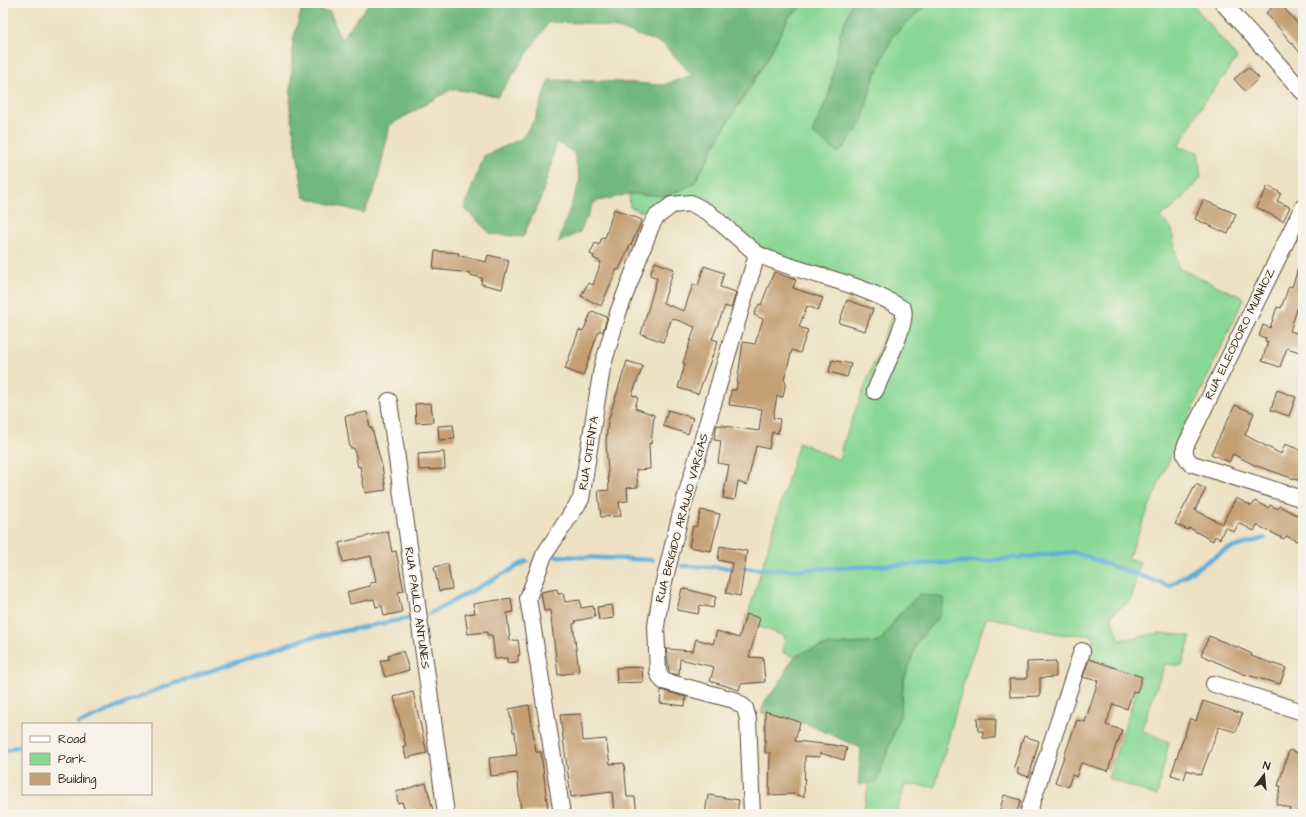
<svg xmlns="http://www.w3.org/2000/svg" width="1306" height="817" font-family="'Architects Daughter',sans-serif">
	<style>
		.green { fill: #8ad895; stroke: #62815a }
		.forest { fill: #6fb87e; stroke: #55714e }
		.lines { fill: none; stroke-linecap: round; stroke-linejoin: round }
		.stream { stroke: #5faed9; stroke-width: 4.5 }
		.building { fill: #c39f73 }
		.minor-casing { stroke: #564537; stroke-width: 18 }
		.minor { stroke: #fff; stroke-width: 16 }
		.labels { text-anchor: middle; dominant-baseline: central; stroke-width: 3.5; stroke-linejoin: round; paint-order: stroke }
		.street-label { font-size: 12px; fill: #3b2a1e; stroke: #f7f3e8 }
	</style>
	<rect width="100%" height="100%" fill="#f7f3e8"/>
	<filter id="ink" filterUnits="userSpaceOnUse"><feTurbulence type="fractalNoise" baseFrequency=".025" numOctaves="2"/><feDisplacementMap in="SourceGraphic" scale="8" xChannelSelector="R" yChannelSelector="G"/><feConvolveMatrix kernelMatrix="1 2 1 2 8 2 1 2 1" color-interpolation-filters="sRGB"/></filter>
	<filter id="wash" filterUnits="userSpaceOnUse"><feTurbulence type="fractalNoise" baseFrequency=".012" numOctaves="4" result="noise"/><feDisplacementMap in="SourceGraphic" scale="16" xChannelSelector="R" yChannelSelector="G"/><feGaussianBlur stdDeviation="0.9" result="paint"/><feColorMatrix in="noise" values="0 0 0 0 0 0 0 0 0 0 0 0 0 0 0 0 0 1.4 0 .05"/><feComposite in="paint" operator="in"/></filter>
	<g filter="url(#wash)">
		<rect width="100%" height="100%" fill="#ede1c2"/>
		<!-- green -->
		<path class="green" d="M806 3H852L840 35 829 95 812 133 861 125 873 80 893 36 928 3H1192L1237 58 1201 107 1178 147 1198 152 1201 178 1173 208 1159 217 1172 229 1178 268 1244 298 1161 478 1128 558 1140 562 1131 600 1111 615 1120 640 1160 633 1191 636 1182 666 1165 664 1141 730 1169 742 1157 796 1108 778 1141 677 1091 657 1093 635 1060 634 987 617 968 667 935 787 905 785 896 814H863L869 783 877 782 900 715 904 680 917 642 939 616 900 613 880 642 842 646 826 645 795 657 783 653 785 636 746 622 799 442 839 460 842 446 891 318 902 303 782 260 691 203 656 217 630 207 629 194 666 196 696 180 723 130 766 62 788 18Z"/>
		<!-- forest -->
		<g class="forest">
			<path d="M369 3H806L788 18 766 61 723 130 694 184 666 196 629 194 594 202 580 232 558 243 580 180 574 153 557 142 542 195 523 237 491 234 464 208 484 156 521 139 535 119 549 80 604 81 663 85 692 75 663 44 621 29 583 23 549 22 498 96 452 89 390 125 377 183 364 213 304 197 290 108 293 40 302 8 330 12 341 40Z"/>
			<path d="M852 3H928L893 36 873 80 861 125 839 153 812 133 829 95 840 35Z"/>
			<path d="M920 594 945 598 939 616 917 642 904 680 900 715 877 782 858 785 861 748 807 724 761 713C766 696 768 698 778 685 784 677 788 662 796 656 814 643 857 644 880 642L900 613Z"/>
		</g>
		<g class="lines">
			<!-- stream -->
			<g class="stream">
				<path d="M555 556 653 560"/>
				<path d="M682 566 792 570 984 561 1073 552 1169 586 1225 550 1265 538"/>
				<path d="M429 614 527 561"/>
				<path d="M78 724 161 688 304 639 409 618"/>
				<path d="M3 751 23 745"/>
			</g>
		</g>
		<g id="blocks">
			<!-- building -->
			<g class="building">
				<path d="M1277 3H1280L1303 30V56L1266 13Z"/>
				<path d="M1248 67 1259 78 1245 91 1234 79Z"/>
				<path d="M1268 186 1281 193 1277 201 1290 207 1283 221 1256 207Z"/>
				<path d="M1203 200 1236 214 1228 234 1195 219Z"/>
				<path d="M614 209 642 220 631 245H630L619 270 617 269 601 306 581 296 588 283 593 285 601 262 593 258 594 256 590 254 595 243 599 245 602 237 605 238Z"/>
				<path d="M435 251 459 253 458 255 486 262 488 255 509 260 502 289 481 284 482 278 470 275V273L433 269Z"/>
				<path d="M1301 260H1303V308L1298 306 1290 331 1303 335V353L1287 348 1280 367 1262 361 1268 342 1265 341 1266 338 1259 336 1263 325 1270 328 1277 307 1281 308 1289 286 1292 287Z"/>
				<path d="M655 262 674 269 663 303 684 311 693 284 698 286 704 266 724 273 720 287 736 292 731 308 725 306 712 339 718 341 698 394 678 388 685 364 683 363 695 327 672 318 663 342 641 334 657 278 650 275Z"/>
				<path d="M774 272 796 280 793 288 823 298 818 310 807 306 799 327 808 330 800 353 792 350 784 380 786 381 783 397 777 396 773 418 780 419 778 433 772 432 769 449 756 446 747 485 738 482 735 500 723 498 729 465 718 463 721 441 714 440 717 425 759 431 762 409 729 405 731 390H736L743 342 755 344 763 319 754 315 759 304 761 305Z"/>
				<path d="M847 300 873 309 865 331 839 323Z"/>
				<path d="M592 311 607 317 603 332 599 330 583 376 565 369 579 330 583 331Z"/>
				<path d="M832 360 851 364 847 377 829 372Z"/>
				<path d="M627 361 643 366 632 395 638 397 635 408 654 415 651 444 649 443 650 469 636 470 638 487 627 488 628 501 619 502 621 516 601 517 598 491 609 490 606 441 608 421Z"/>
				<path d="M1277 390 1296 397 1289 416 1271 410Z"/>
				<path d="M431 403 433 422 416 423 415 404Z"/>
				<path d="M1235 405 1254 413 1245 435 1281 454 1285 444 1303 451V482L1254 465 1233 454 1229 462 1211 454Z"/>
				<path d="M668 410 693 418 688 434 663 426Z"/>
				<path d="M367 412 370 428H372L382 466 386 490 365 493 360 466 358 467 354 448H350L345 416Z"/>
				<path d="M453 425 455 439 439 440 438 426Z"/>
				<path d="M444 452 445 469 419 470 418 454Z"/>
				<path d="M1196 484 1206 489 1195 510 1197 511 1222 524 1236 498 1252 506 1255 501 1268 508 1270 505 1278 509 1279 506 1303 518V544L1286 536 1284 539 1257 525 1254 531 1239 523 1234 532 1225 527 1220 539 1215 536 1213 541 1189 528 1188 530 1175 524Z"/>
				<path d="M701 510 720 514 711 551 689 547 693 526 696 527Z"/>
				<path d="M388 531 392 552 396 551 404 591 398 592 402 612 384 616 382 606 376 607 374 599 350 604 347 592 370 586V583L376 582 371 556 343 562 339 543Z"/>
				<path d="M720 546 747 551 740 596 726 593 732 563 718 560Z"/>
				<path d="M448 564 452 589 439 591 434 567Z"/>
				<path d="M682 588 716 597 713 608 700 605 698 614 677 610Z"/>
				<path d="M557 589 558 594 563 593 565 602 580 600 581 608 593 606 595 617 575 621 576 623 573 624 579 672 558 675 550 610 544 611 541 592Z"/>
				<path d="M511 598 513 612 507 613 510 641 518 640 520 655H518V662L507 663V658L495 659 492 635H487V632L468 634 465 614 475 613 473 604Z"/>
				<path d="M612 605 614 618 599 620 597 607Z"/>
				<path d="M746 614 760 618 749 657 763 658 765 682 741 684 739 690 710 681 714 667 680 659 679 675 669 673 666 649 693 651 696 639 713 644 717 631 739 638Z"/>
				<path d="M1209 636 1239 648 1252 654 1251 656 1286 668 1280 684 1243 674 1201 655Z"/>
				<path d="M403 651 409 670 385 677 380 661 389 659 388 655Z"/>
				<path d="M1089 659 1142 677 1137 692 1133 691 1127 709 1113 704 1106 725 1122 730 1118 743 1117 742 1108 771 1081 763 1076 777 1072 775 1068 787 1055 782 1077 720 1085 722 1098 681 1083 677Z"/>
				<path d="M1056 661V677L1040 678V696L1010 697 1009 679H1027V662Z"/>
				<path d="M642 667 643 682 617 683 616 668Z"/>
				<path d="M661 690 686 697 685 706 660 703Z"/>
				<path d="M413 692 427 753 406 758 403 746H406L394 697Z"/>
				<path d="M1203 701 1242 714 1236 732 1219 727 1201 775 1187 770 1184 779 1171 775 1190 718 1196 721Z"/>
				<path d="M529 705 536 752H541L548 810 521 813 517 773 491 776 489 758 517 755 515 732H513L509 709Z"/>
				<path d="M765 711 800 722 795 741 833 745 847 748 844 760 820 753V757L805 756 804 797 794 794 769 795 770 753H765Z"/>
				<path d="M581 714 583 741 606 739 610 764 624 763 627 797H635L637 814H614L612 792 571 797 560 715Z"/>
				<path d="M977 718H996L995 738H983V731H978Z"/>
				<path d="M1024 736 1039 741 1029 777 1017 773 1019 768 1014 767Z"/>
				<path d="M1289 750 1303 754V814H1288L1290 808 1276 804 1281 786H1278Z"/>
				<path d="M426 783 434 814H406L402 802 398 803 396 792Z"/>
				<path d="M708 795 739 800 737 813 727 811V814H705Z"/>
				<path d="M1004 795 1021 800 1016 814H999Z"/>
			</g>
		</g>
	</g>
	<g filter="url(#ink)">
		<use href="#blocks" fill-opacity="0" stroke="#564537" stroke-width="1"/>
		<g class="lines">
			<!-- minor casing -->
			<g class="minor-casing">
				<g id="minor">
					<path d="M1223 3 1303 92"/>
					<path d="M1303 207 1185 447V455L1190 463 1303 499"/>
					<path d="M757 254C804 275 859 281 903 309 909 322 881 375 875 391"/>
					<path d="M389 401 446 814"/>
					<path d="M1214 684 1303 712"/>
					<path d="M562 814 528 598 544 555 581 499 602 368 618 313 651 226 656 217 672 205 691 203 709 213 757 254 681 513 661 594 656 626 658 673 663 681 734 700 745 708 748 719 752 814"/>
					<path d="M1028 814 1082 651"/>
				</g>
			</g>
			<!-- minor -->
			<use href="#minor" class="minor"/>
		</g>
	</g>
	<g class="labels">
		<!-- street labels -->
		<g class="street-label">
			<text transform="translate(1240 334) rotate(-64)">RUA ELEODORO MUNHOZ</text>
			<text transform="translate(589 453) rotate(-81)">RUA OITENTA</text>
			<text transform="translate(682 518) rotate(-75)">RUA BRIGIDO ARAUJO VARGAS</text>
			<text transform="translate(417 608) rotate(82)">RUA PAULO ANTUNES</text>
		</g>
	</g>
	<!-- margin -->
	<rect width="1306" height="817" fill="none" stroke="#f7f3e8" stroke-width="16"/>
	<!-- legend -->
	<rect x="22" y="723" width="130" height="72" fill="#f7f3e8" stroke="#aca397"/>
	<rect x="30" y="736" width="20" height="6" fill="#ffffff" stroke="#aca397"/>
	<text x="58" y="743" font-size="12" fill="#3b2a1e">Road</text>
	<rect x="30" y="753" width="20" height="12" fill="#8ad895" stroke="#aca397"/>
	<text x="58" y="763" font-size="12" fill="#3b2a1e">Park</text>
	<rect x="30" y="773" width="20" height="12" fill="#c39f73" stroke="#aca397"/>
	<text x="58" y="783" font-size="12" fill="#3b2a1e">Building</text>
	<!-- north arrow -->
	<g transform="translate(1264 775) rotate(16)" stroke="#f7f3e8" stroke-width="3" paint-order="stroke">
	<path d="M0-3L7 15L0 10L-7 15Z" fill="#3b2a1e"/>
	<text y="-6" font-size="11" font-weight="bold" text-anchor="middle" fill="#3b2a1e">N</text>
	</g>
</svg>
